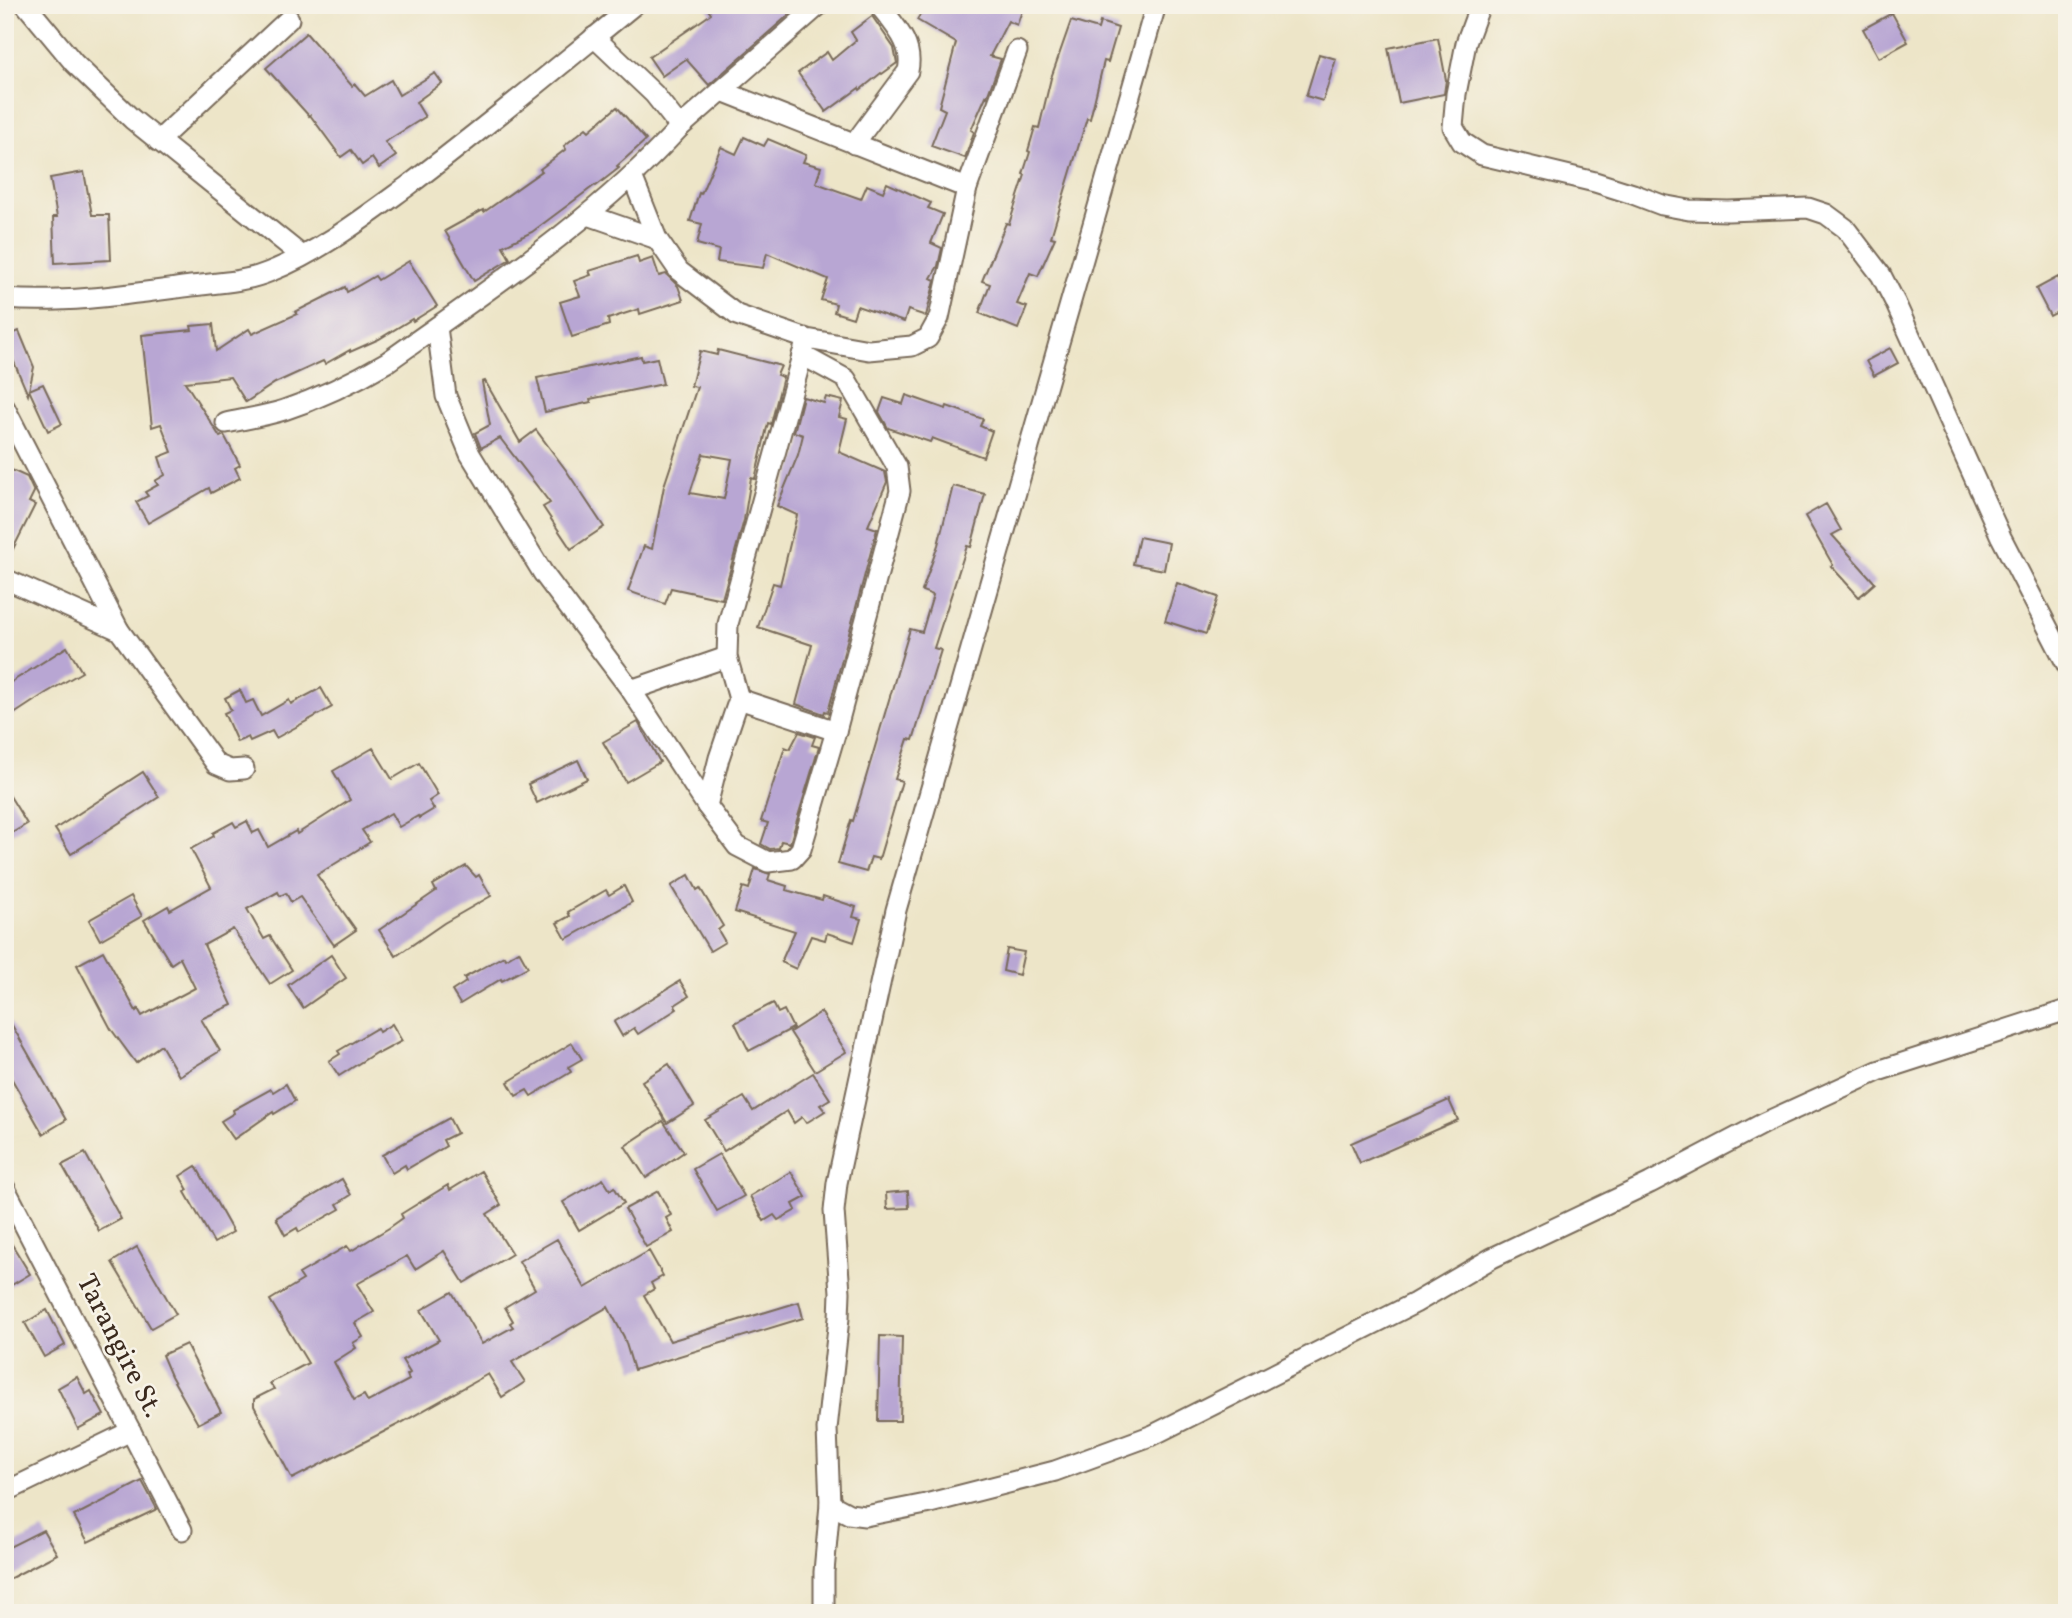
<svg xmlns="http://www.w3.org/2000/svg" width="2072" height="1618" font-family="Vollkorn,serif">
	<style>
		.building { fill: #b8a6d3; fill-rule: evenodd }
		.lines { fill: none; stroke-linecap: round; stroke-linejoin: round }
		.street-casing { stroke: #796b5a; stroke-width: 23 }
		.street { stroke: #fff; stroke-width: 19 }
		.labels { text-anchor: middle; dominant-baseline: central; stroke-width: 5; stroke-linejoin: round; paint-order: stroke }
		.street-label { font-size: 28px; fill: #3b2a1e; stroke: #f7f3e8 }
	</style>
	<rect width="100%" height="100%" fill="#f7f3e8"/>
	<filter id="ink" filterUnits="userSpaceOnUse"><feTurbulence type="fractalNoise" baseFrequency=".0143" numOctaves="2"/><feDisplacementMap in="SourceGraphic" scale="14" xChannelSelector="R" yChannelSelector="G"/><feConvolveMatrix kernelMatrix="1 2 1 2 8 2 1 2 1" color-interpolation-filters="sRGB"/></filter>
	<filter id="wash" filterUnits="userSpaceOnUse"><feTurbulence type="fractalNoise" baseFrequency=".00686" numOctaves="4" result="noise"/><feDisplacementMap in="SourceGraphic" scale="28" xChannelSelector="R" yChannelSelector="G"/><feGaussianBlur stdDeviation="1.57" result="paint"/><feColorMatrix in="noise" values="0 0 0 0 0 0 0 0 0 0 0 0 0 0 0 0 0 1.4 0 .05"/><feComposite in="paint" operator="in"/></filter>
	<g filter="url(#wash)">
		<rect width="100%" height="100%" fill="#ede5c8"/>
		<g id="blocks">
			<!-- building -->
			<g class="building">
				<path d="M705 5H800L709 85 686 59 662 76 649 57 711 14Z"/>
				<path d="M926 5H1024L1017 25 1008 21 990 56 1001 59 987 97 986 96 971 130 974 132 965 158 931 146 945 110 939 107 956 43 917 20Z"/>
				<path d="M1892 13 1908 42 1879 58 1863 29Z"/>
				<path d="M872 16 894 48 897 63 882 74 881 73 860 90 859 88 826 112 798 73 827 52 832 60 856 40 851 32Z"/>
				<path d="M1071 21 1098 29 1100 22 1118 28 1108 62 1104 61 1090 119 1087 118 1051 237 1055 238 1038 276 1030 273 1017 304 1027 307 1018 329 979 313 990 284 982 281 1006 223 1009 224 1025 175 1023 174 1030 152 1028 151 1035 127 1039 128 1051 78Z"/>
				<path d="M306 33 352 86 355 84 365 96 391 80 399 95 435 73 442 83 416 102 425 117 385 142 396 156 379 168 372 158 362 165 351 150 341 157 310 115 309 116 266 68Z"/>
				<path d="M1438 38 1446 80 1444 94 1399 103 1388 48Z"/>
				<path d="M1319 54 1336 59 1323 101 1306 96Z"/>
				<path d="M617 107 646 140 617 166 619 168 596 186 595 185 532 232 503 246 510 259 474 281 445 231 483 210 484 212 542 171 540 169 566 149 564 146 586 128 589 131Z"/>
				<path d="M744 137 764 146 768 139 806 155 803 162 821 167 816 183 861 199 867 185 883 192 887 183 931 203 928 208 943 214 931 243 942 248 938 266 931 278 935 280 926 316 908 310 904 322 857 306 853 318 834 312 836 304 821 300 828 279 767 253 763 268 717 262 719 250 697 244 702 224 690 221 699 193 701 194 721 147 736 154Z"/>
				<path d="M84 172 92 215H109L111 260 55 263 53 217H57L50 178Z"/>
				<path d="M637 256 639 263 653 258 659 276 666 274 678 286 683 300 640 314 639 309 608 319 609 325 572 337 560 302 580 296 574 281 591 275 589 271Z"/>
				<path d="M409 261 437 306 413 321 412 319 379 339 350 352V350L325 364 323 361 275 383 246 402 230 377 185 382 220 437 224 435 240 465 235 468 240 478 211 493 209 488 148 523 136 502 148 496 145 492 158 485 155 481 165 475 159 457 172 452 161 424 152 427 142 335 192 330 191 326 213 324 216 351 249 329 252 334 297 314 295 312 345 287 347 292 375 276 378 280Z"/>
				<path d="M2058 277 2067 294V307L2050 316 2036 289Z"/>
				<path d="M19 331 34 367 28 395 5 341V337Z"/>
				<path d="M1890 348 1898 363 1874 376 1866 361Z"/>
				<path d="M718 350 781 366 777 375 783 377 771 424 768 423 755 479 751 478 744 520 722 599 671 588 665 604 628 591 644 546 652 549 664 486 697 387 691 386 700 351 717 355ZM703 454 732 459 724 499 690 493Z"/>
				<path d="M641 356 642 361 657 358 663 384 590 399 591 402 545 412 537 378Z"/>
				<path d="M485 381 520 442 536 430 566 470 604 527 571 549 543 507 550 503 500 438 481 448 475 433 490 425 482 382Z"/>
				<path d="M43 384 62 424 48 431 29 390Z"/>
				<path d="M906 395 946 409 947 406 983 419 980 426 992 431 983 457 932 438 930 442 888 428 879 412 884 398 903 404Z"/>
				<path d="M803 397 824 403 826 397 843 401 839 417 847 419 839 452 885 472 887 482 868 526 877 529 828 712 825 711 824 714 796 704 812 645 758 627 773 583 780 585 797 515 777 506 798 455 803 435 794 432Z"/>
				<path d="M5 467 27 477 34 492 29 502 35 505 5 565Z"/>
				<path d="M953 486 985 494 971 547 967 546 934 648 941 650 913 740 908 739 895 779 902 781 879 859 871 857 866 872 838 864 851 820 853 821 910 629 922 632 933 595 922 591 938 545Z"/>
				<path d="M1826 504 1841 530 1832 535 1875 583 1859 597 1831 566 1833 565 1805 516Z"/>
				<path d="M1139 537 1169 543 1164 570 1133 564Z"/>
				<path d="M1177 583 1218 597 1206 634 1165 621Z"/>
				<path d="M67 647 82 672 46 693 5 720V686Z"/>
				<path d="M321 688 332 707 276 738 272 731 250 741 248 737 237 742 224 713 231 710 225 698 240 690 246 703 253 700 261 716 289 700 291 704Z"/>
				<path d="M638 722 660 762 626 782 603 742Z"/>
				<path d="M799 732 815 737 812 745 819 747 790 843 781 841 779 848 770 849 761 844 768 823 761 821 785 747 790 749Z"/>
				<path d="M373 748 392 779 419 763 438 795 429 801 434 809 419 818 418 816 399 827 391 813 362 830 370 842 317 875 356 930 334 945 300 897 291 902 286 893 280 896 278 892 247 909 264 939 270 936 292 970 270 984 233 929 204 945 232 1005 201 1019 220 1051 179 1076 161 1045 136 1063 111 1029 77 965 103 951 136 1011 138 1009 142 1016 195 988 180 958 171 964 144 920 168 906 170 910 211 887 191 849 214 836 213 833 233 822 236 827 247 821 253 833 259 830 268 847 296 831 297 834 350 800 333 771Z"/>
				<path d="M578 760 587 779 537 803 528 784Z"/>
				<path d="M143 772 159 797 71 854 55 829Z"/>
				<path d="M5 788 27 824 5 837Z"/>
				<path d="M466 866 476 877 479 875 491 896 444 923 396 956 379 930 436 891 433 885Z"/>
				<path d="M755 869 770 874 768 880 787 886 786 890 822 900 823 896 856 907 853 917 861 919 854 942 827 933 825 940 811 936 796 969 781 962 795 931 735 912 743 887 749 889Z"/>
				<path d="M689 875 697 890 700 888 723 926 718 930 725 942 710 951 671 886Z"/>
				<path d="M624 886 632 902 566 939 557 923 570 916 568 912 606 890 609 895Z"/>
				<path d="M131 896 142 916 100 940 89 920Z"/>
				<path d="M1007 949 1024 952 1019 975 1003 971Z"/>
				<path d="M519 951 528 967 502 981 501 979 460 1004 452 991 466 982 464 978 504 956 506 959Z"/>
				<path d="M331 955 346 978 303 1008 288 985Z"/>
				<path d="M680 981 689 996 675 1005 677 1009 638 1034 634 1028 622 1036 614 1022Z"/>
				<path d="M773 1003 778 1013 784 1010 793 1028 749 1051 735 1023Z"/>
				<path d="M821 1012 846 1052 815 1071 790 1032Z"/>
				<path d="M5 1013 66 1120 43 1134 5 1067Z"/>
				<path d="M392 1024 402 1041 378 1054 377 1052 339 1076 329 1061 340 1054 338 1051 377 1028 379 1032Z"/>
				<path d="M572 1043 582 1059 568 1067 571 1072 531 1096 527 1090 516 1096 508 1082Z"/>
				<path d="M669 1064 694 1106 667 1123 642 1081Z"/>
				<path d="M813 1073 830 1099 820 1105 825 1111 806 1123 802 1117 794 1123 787 1111 724 1151 705 1120 744 1097 753 1111Z"/>
				<path d="M286 1084 295 1101 274 1114 273 1112 234 1139 221 1121 234 1113 233 1110 271 1089 273 1092Z"/>
				<path d="M1449 1100 1458 1120 1360 1163 1351 1143Z"/>
				<path d="M449 1118 457 1133 443 1140 446 1146 407 1169 405 1165 392 1173 382 1155Z"/>
				<path d="M663 1121 684 1152 646 1178 625 1146Z"/>
				<path d="M85 1153 121 1219 99 1231 62 1165Z"/>
				<path d="M719 1154 744 1196 717 1211 693 1169Z"/>
				<path d="M196 1166 233 1232 214 1243 185 1192 188 1190 180 1176Z"/>
				<path d="M481 1171 501 1205 487 1214 512 1254 464 1283 444 1251 415 1269 407 1256 357 1284 374 1312 355 1323 363 1337 353 1343 356 1348 334 1362 354 1400 364 1395 368 1402 409 1380 407 1375 410 1373 402 1360 439 1340 421 1310 452 1292 482 1344 513 1327 510 1323 513 1321 505 1307 535 1289 519 1261 557 1239 585 1288 649 1251 663 1276 651 1283 654 1289 644 1295 670 1341 799 1302 803 1318 634 1370 624 1337 608 1307 512 1362 525 1382 502 1397 488 1374 401 1423 292 1479 254 1406V1399L274 1389 270 1383 308 1363 270 1300 303 1280 299 1274 347 1246 351 1251 389 1228 403 1218 401 1214 448 1185 450 1190Z"/>
				<path d="M791 1172 806 1197 793 1204 796 1210 778 1220 774 1215 764 1221 750 1196Z"/>
				<path d="M342 1179 351 1195 337 1204 340 1209 299 1232 297 1228 285 1235 276 1218Z"/>
				<path d="M603 1179 610 1190 614 1187 624 1203 579 1230 563 1202Z"/>
				<path d="M658 1191 671 1215 666 1218 673 1232 646 1247 625 1209Z"/>
				<path d="M908 1191 909 1208 887 1209 886 1193Z"/>
				<path d="M5 1233 30 1274 5 1289Z"/>
				<path d="M137 1247 176 1314 151 1328 112 1262Z"/>
				<path d="M47 1310 65 1345 44 1357 25 1323Z"/>
				<path d="M880 1336 902 1337 900 1421H878Z"/>
				<path d="M186 1344 221 1412 198 1424 171 1376 162 1355Z"/>
				<path d="M77 1377 86 1394 91 1391 104 1415 78 1429 58 1388Z"/>
				<path d="M142 1481 157 1509 88 1542 74 1516Z"/>
				<path d="M43 1530 57 1554 5 1581V1549Z"/>
			</g>
		</g>
	</g>
	<g filter="url(#ink)">
		<use href="#blocks" fill-opacity="0" stroke="#796b5a" stroke-width="2"/>
		<g class="lines">
			<!-- street casing -->
			<g class="street-casing">
				<g id="street">
					<path d="M26 5 74 63 132 119 302 256"/>
					<path d="M1480 5 1466 43 1456 94 1453 127 1462 142 1482 155 1595 182 1633 194 1662 205 1689 210 1728 211 1808 208 1826 214 1845 228 1881 275 1895 302 2001 537 2067 665"/>
					<path d="M722 91 967 188"/>
					<path d="M680 127 819 5"/>
					<path d="M158 141 289 19"/>
					<path d="M854 144 908 71C914 44 895 26 879 5"/>
					<path d="M632 176 657 239 679 271 737 315 807 339 869 350 912 346 928 338 939 318 967 188 1017 51"/>
					<path d="M588 215 657 239"/>
					<path d="M5 299C67 304 130 294 191 286 217 283 245 282 269 272 320 252 365 217 409 185 486 127 559 66 634 5"/>
					<path d="M437 327 446 396 470 454 543 573 631 690 707 806 737 846 768 862 792 859 801 849 836 731 900 491 897 467 846 379 802 355"/>
					<path d="M5 408 119 630 216 764 230 770 244 769"/>
					<path d="M226 423C245 419 265 416 284 410 320 398 355 381 387 362 489 289 595 220 680 127L654 94 594 37"/>
					<path d="M5 579 119 630"/>
					<path d="M631 690 727 657"/>
					<path d="M739 699 836 731"/>
					<path d="M707 806 719 758 739 699 727 657 728 624 805 345"/>
					<path d="M5 1188 182 1530"/>
					<path d="M5 1492 131 1431"/>
					<path d="M830 1504 849 1514 865 1516 926 1504 1055 1471 1153 1435 1415 1303 1492 1258 1650 1183 1764 1123 1878 1071 2067 1010"/>
					<path d="M824 1613V1572L830 1504 827 1429 839 1318 840 1292 834 1211 837 1183 896 910 1156 5"/>
				</g>
			</g>
			<!-- street -->
			<use href="#street" class="street"/>
		</g>
	</g>
	<g class="labels">
		<!-- street labels -->
		<g class="street-label">
			<text transform="translate(119 1346) rotate(63)">Tarangire St.</text>
		</g>
	</g>
	<!-- margin -->
	<rect width="2072" height="1618" fill="none" stroke="#f7f3e8" stroke-width="28"/>
</svg>
